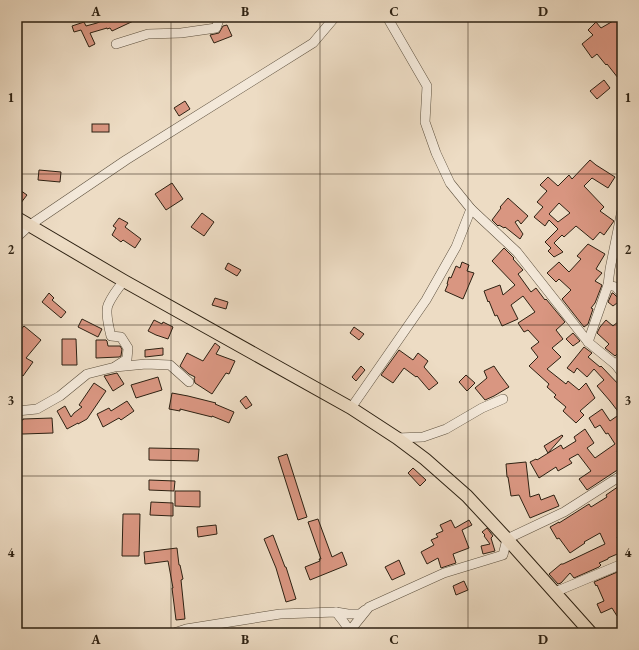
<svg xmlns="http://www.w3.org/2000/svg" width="639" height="650" font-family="'EB Garamond',serif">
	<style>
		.building { fill: #d99681; stroke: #2d2112; fill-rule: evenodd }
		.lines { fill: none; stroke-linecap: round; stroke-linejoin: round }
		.minor-casing { stroke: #5d503e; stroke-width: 10 }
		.major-casing { stroke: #2d2112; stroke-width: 14 }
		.minor { stroke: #f3e8d9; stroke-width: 9 }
		.major { stroke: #eddcc4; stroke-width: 12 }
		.grid { fill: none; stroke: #2d2112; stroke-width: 1; stroke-opacity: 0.55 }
		.neatline { fill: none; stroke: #2d2112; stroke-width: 1.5 }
		.grid-label { font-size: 13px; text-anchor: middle; font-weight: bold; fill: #2d2112 }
	</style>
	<rect width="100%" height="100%" fill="#eddcc4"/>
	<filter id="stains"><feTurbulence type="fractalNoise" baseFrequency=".005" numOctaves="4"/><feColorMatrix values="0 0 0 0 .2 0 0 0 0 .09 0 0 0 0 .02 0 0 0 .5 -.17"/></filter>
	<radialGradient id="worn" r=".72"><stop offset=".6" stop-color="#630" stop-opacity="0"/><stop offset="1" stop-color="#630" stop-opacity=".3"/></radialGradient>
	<!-- building -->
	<g class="building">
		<path d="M110 17H142L112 31 110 28 107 29V28L90 33 95 44 89 47 81 30 74 32 72 26 84 22 86 26 97 23Z"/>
		<path d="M620 17H622V83L607 64 606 65 597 54 592 58 582 44 593 35 588 30 596 22 601 28Z"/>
		<path d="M227 25 232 36 214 43 210 35 219 33 223 26Z"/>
		<path d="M604 80 610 88 597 99 590 91Z"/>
		<path d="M185 101 190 109 179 116 174 108Z"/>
		<rect x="92" y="124" width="17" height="8"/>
		<path d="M590 160 596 165 615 177 608 188 592 178 584 186 604 207 600 211 614 221 604 235 600 232 593 240 576 226 564 237 562 235 554 243 563 252 554 257 548 251 551 248 545 242 558 229 549 220 545 226 534 217 543 207 537 202 547 191 540 185 548 177 558 186 569 175 572 179ZM559 203 570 213 558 222 549 214Z"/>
		<path d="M39 170 61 172 60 182 38 180Z"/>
		<path d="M172 183 183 199 166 210 155 194Z"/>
		<path d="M17 188 27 195 17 208Z"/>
		<path d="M508 198 528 216 521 224 518 220 515 222 523 234 520 239 505 227 504 228 499 225 498 226 492 220 501 208 500 207Z"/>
		<path d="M202 213 214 222 204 236 191 227Z"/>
		<path d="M119 218 128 223 125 227 141 239 135 248 123 240 121 242 112 235 116 228 113 226Z"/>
		<path d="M588 244 605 254 596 269 602 273 595 281 602 285 595 303 591 308 593 309 588 324 584 327 562 299 571 290 559 279 556 282 547 273 559 262 569 272 581 259 577 256Z"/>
		<path d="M504 248 514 258 513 259 523 270 518 274 531 292 536 288 545 300 546 299 565 322 556 330 563 339 552 348 561 357 547 369 566 384 568 381 579 390 586 383 595 398 580 411 584 415 576 423 563 411 566 407 554 397 556 395 547 387 549 384 529 366 538 357 531 348 539 342 528 330 524 332 518 323 535 312 523 296 511 305 518 319 502 326 497 315 495 316 489 301 488 302 484 291 500 285 503 295 515 285 492 261Z"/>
		<path d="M462 262 469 265 467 271 474 273 463 299 445 291 448 284H447L449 277 451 278 456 266 460 268Z"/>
		<path d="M228 263 241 270 237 276 225 269Z"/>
		<path d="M49 293 54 298 52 300 66 312 61 318 42 302Z"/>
		<path d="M612 293H613L618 298 621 300 613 306 608 302Z"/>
		<path d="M215 298 228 302 226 309 212 305Z"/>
		<path d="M82 319 102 329 98 337 78 327Z"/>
		<path d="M154 320 162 324 163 322 173 327 168 339 156 335 148 331Z"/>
		<path d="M606 320 613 326 619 321 622 324V351L619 352 615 356 605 348 609 344 597 333 600 327Z"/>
		<path d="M24 326 41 340 26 358 33 362 23 376 17 372V334Z"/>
		<path d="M354 327 364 334 359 340 350 333Z"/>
		<path d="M573 333 580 341 573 346 566 339Z"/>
		<path d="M62 339H76L77 365H62Z"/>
		<path d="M96 340H106L107 341 108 346H120L122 349 121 356 119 357 96 358Z"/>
		<path d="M215 343 220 347 216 354 235 361 229 374 226 373 212 394 195 383 194 379 195 377 189 374 180 366 187 353 203 361Z"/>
		<path d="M584 347 592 353 588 357 600 367 601 366 622 388V448L617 451 622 458V467L587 490 579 479 591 471 578 454 569 459 572 463 558 471 556 467 539 478 530 462 536 459 537 460 561 445 563 449 576 441 574 437 585 429 594 443 587 448 595 458 615 444 608 433 606 434 600 425 595 428 589 418 602 409 610 421 620 414 610 401 597 386 604 380 594 369 587 377 577 368 574 373 567 368Z"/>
		<path d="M163 348V355L145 357V350Z"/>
		<path d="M399 350 413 360 418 353 428 361 424 367 438 383 429 390 417 376 416 377 404 368 393 383 381 375Z"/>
		<path d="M361 366 365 370 356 381 352 377Z"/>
		<path d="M494 366 500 375 509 387 494 396 485 400 475 388 487 378 484 371Z"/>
		<path d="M117 373 124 384 113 391 104 376Z"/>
		<path d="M466 375 475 383 467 391 459 382Z"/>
		<path d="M158 377 162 390 136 398 131 385Z"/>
		<path d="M94 383 106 391 87 419 78 424V423L67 429 57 411 65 406 71 417 74 413 82 407 79 405Z"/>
		<path d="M172 393 188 396 216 403 215 404 234 412 229 423 212 416V417L180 409V411L169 409Z"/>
		<path d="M246 396 252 405 246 409 240 401Z"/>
		<path d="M127 401 134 411 121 420 119 418 103 427 97 414 109 408 111 411Z"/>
		<path d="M52 418 53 433 23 434 17 433V419L23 420V419Z"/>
		<path d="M562 435 563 436 548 453 544 446Z"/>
		<path d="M149 448 199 449 198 461 149 460Z"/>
		<path d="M287 454 307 517 298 520 278 457Z"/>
		<path d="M526 462 530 497 539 494 541 500 554 495 559 506 530 518 519 495 511 496 508 477H507L506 464Z"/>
		<path d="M413 468 426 480 420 486 408 473Z"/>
		<path d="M149 480 175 481 174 491 149 490Z"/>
		<path d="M622 484V535L617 537 622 547V552L608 558V559L599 563 601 565 599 567 574 578 570 573 561 583 558 584 549 574 561 564H563L605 544 600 533 584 542 585 543 570 553 559 538 557 539 550 527 559 522V523L589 504 591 507 607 497 606 495Z"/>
		<path d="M175 491H200V507L175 506Z"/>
		<path d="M151 502 173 503V516L150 515Z"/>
		<path d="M123 514H140L139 556H122Z"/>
		<path d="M318 519 332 557 342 552 347 565 310 580 305 567 320 561 319 559H321L308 522Z"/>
		<path d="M451 520 455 528 469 520 472 525 462 530 469 548 453 554 456 563 441 568 438 558 427 564 421 552 434 545 431 540 438 537 436 534 443 531 440 525Z"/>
		<path d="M216 525 217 534 198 537 197 527Z"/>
		<path d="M487 528 493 536 491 538 495 551 483 554 481 546 490 544 484 536 485 535 482 532Z"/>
		<path d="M273 535 285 567H286L296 599 286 602 276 568 264 539Z"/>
		<path d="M177 548 179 565H180L183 579 181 580 185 619 176 620 172 588H173L168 561 145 564 144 552Z"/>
		<path d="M399 560 405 574 392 580 385 567Z"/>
		<path d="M622 570V612L617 616 612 608 601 613 597 604 604 601 597 585 596 586 594 582Z"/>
		<path d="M464 581 468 590 456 595 453 586Z"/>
	</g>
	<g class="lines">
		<!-- minor casing -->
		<g class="minor-casing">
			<g id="minor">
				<path d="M387 17 427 86 425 122 436 153 450 183 471 209 517 252 588 342 616 365 622 373"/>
				<path d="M116 44 148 34 181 33 216 28 220 17"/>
				<path d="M17 237 30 225 126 160 313 43 335 17"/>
				<path d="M608 285 616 287 622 294"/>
				<path d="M588 342 608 285 610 269 622 210"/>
				<path d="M616 365 622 357"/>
				<path d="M116 366 127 359 128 348 121 337 111 336C109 328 105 313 108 305 112 296 118 288 124 281"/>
				<path d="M351 408 426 300 456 247 471 209"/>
				<path d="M17 411 37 409 60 396 87 374 115 367 146 364 170 365 189 382"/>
				<path d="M397 438 423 437 446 429 482 408 503 399"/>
				<path d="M555 592 622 564"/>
				<path d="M336 612 343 621 350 631"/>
				<path d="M174 633 186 629 280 614 336 612 348 614H360L365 610"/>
				<path d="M348 633 369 607 444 573 503 555 507 539 564 512 622 475"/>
			</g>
		</g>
		<!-- major casing -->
		<g class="major-casing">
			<path id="major" d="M17 218 124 281 351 408 397 438 425 459 467 496 507 539 591 633"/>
		</g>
		<!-- minor -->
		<use href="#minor" class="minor"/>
		<!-- major -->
		<use href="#major" class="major"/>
	</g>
	<!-- grid -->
	<path class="grid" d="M171 17V633M320 17V633M468 17V633M17 174H622M17 325H622M17 476H622"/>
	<!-- margin -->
	<rect width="639" height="650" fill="none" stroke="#eddcc4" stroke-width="44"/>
	<rect x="22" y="22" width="595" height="606" class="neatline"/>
	<g class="grid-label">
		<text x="96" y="16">A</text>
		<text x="245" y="16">B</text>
		<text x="394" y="16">C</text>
		<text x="543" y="16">D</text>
		<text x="11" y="102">1</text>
		<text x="628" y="102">1</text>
		<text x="11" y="254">2</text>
		<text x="628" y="254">2</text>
		<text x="11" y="405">3</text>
		<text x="628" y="405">3</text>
		<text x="11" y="557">4</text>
		<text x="628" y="557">4</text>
		<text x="96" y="644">A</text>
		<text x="245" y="644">B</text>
		<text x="394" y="644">C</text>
		<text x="543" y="644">D</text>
	</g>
	<rect width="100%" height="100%" filter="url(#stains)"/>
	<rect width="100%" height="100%" fill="url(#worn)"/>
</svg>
